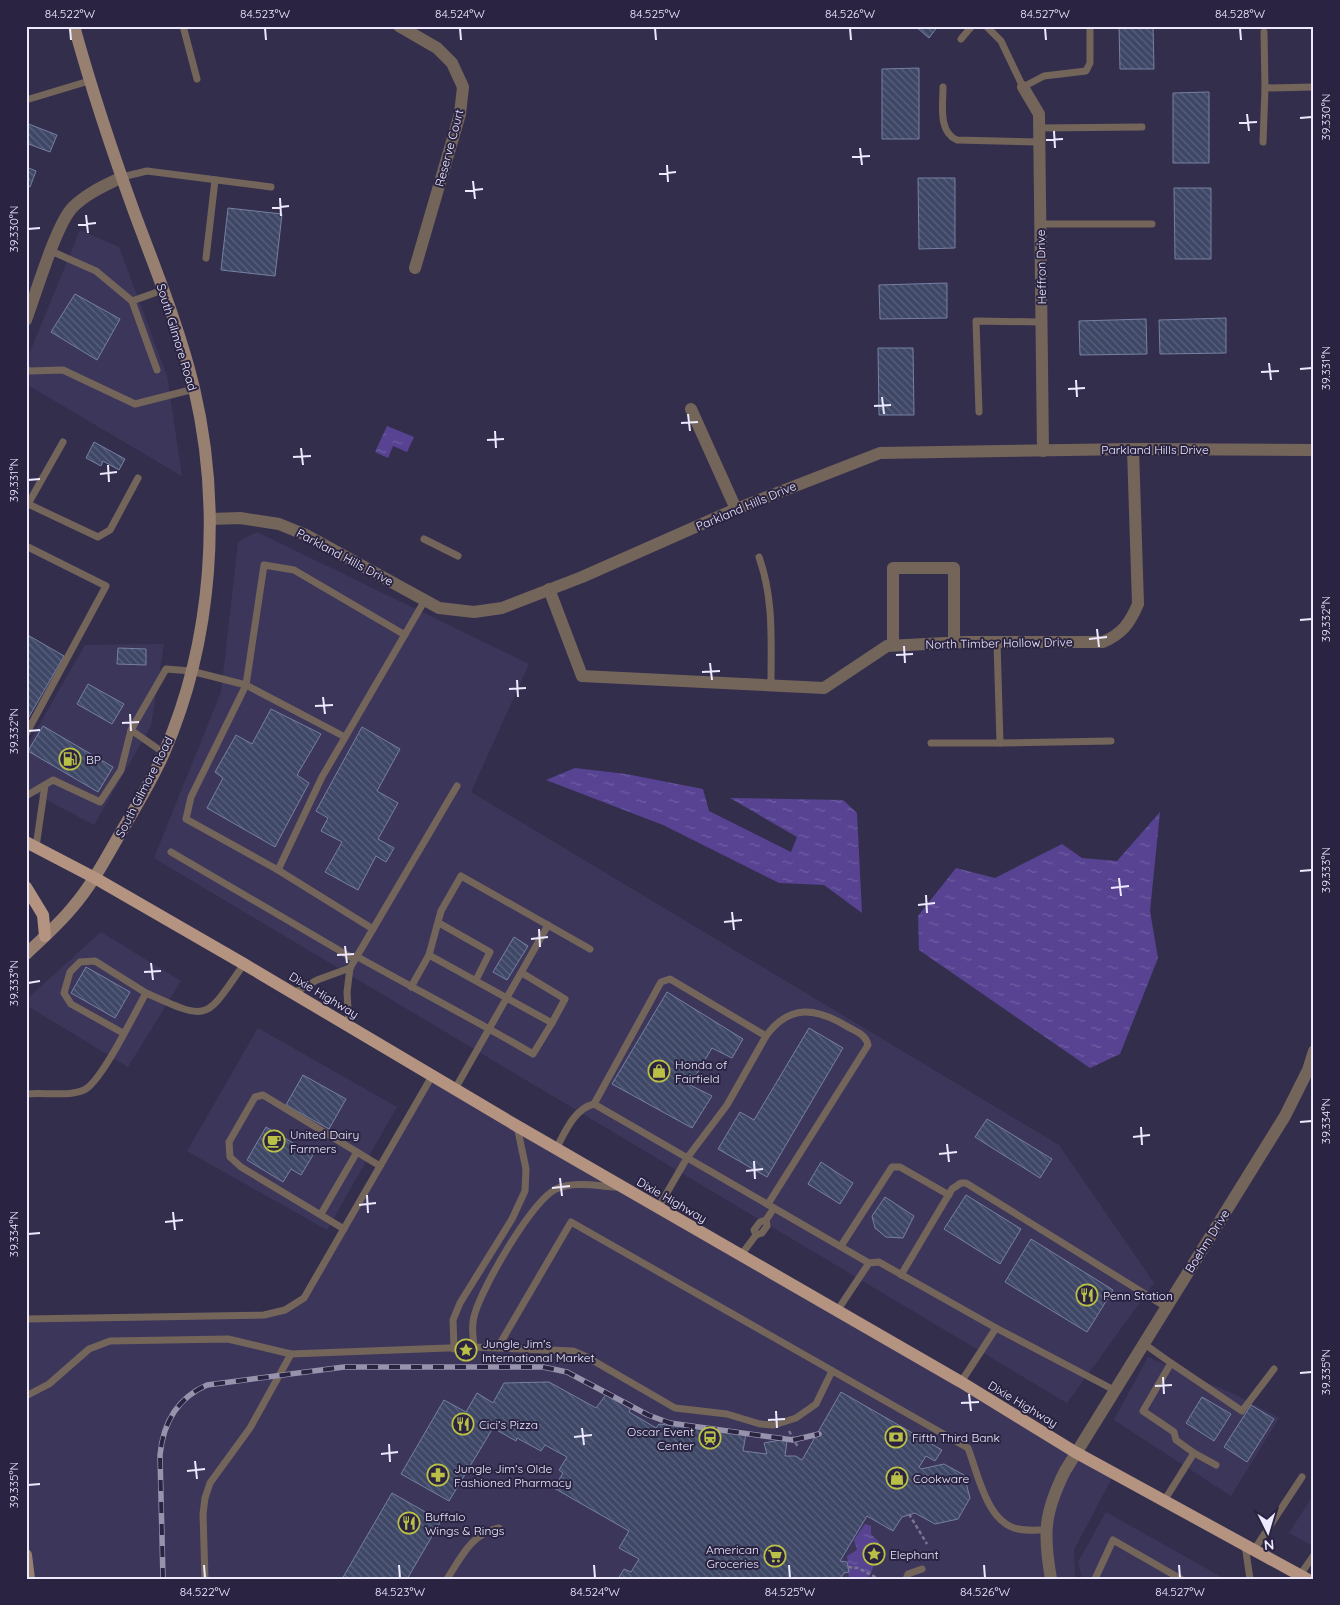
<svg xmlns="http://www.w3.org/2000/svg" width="1340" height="1605" font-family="Quicksand,sans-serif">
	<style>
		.built { fill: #3d365b }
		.water { fill: url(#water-ripples) }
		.building { fill: url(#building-back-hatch); stroke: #7680a3 }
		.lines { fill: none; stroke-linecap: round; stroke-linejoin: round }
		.path { stroke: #79748f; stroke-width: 2.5; stroke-dasharray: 4 2.5; stroke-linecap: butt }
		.lane { stroke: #74655b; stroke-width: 7 }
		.street { stroke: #74655b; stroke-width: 12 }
		.secondary { stroke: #988071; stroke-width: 12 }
		.primary { stroke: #b49481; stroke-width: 12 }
		.rail-casing { stroke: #9793ac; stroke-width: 5.5 }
		.rail { stroke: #2a2442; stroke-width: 4; stroke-dasharray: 11; stroke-linecap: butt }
		.ticks { fill: none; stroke: #edeaff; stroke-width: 2 }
		.labels { text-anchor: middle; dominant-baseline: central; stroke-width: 4; stroke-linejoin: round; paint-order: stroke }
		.street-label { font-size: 12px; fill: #edeaff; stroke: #2a2442 }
		.poi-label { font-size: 12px; fill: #edeaff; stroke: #2a2442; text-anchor: start }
		.neatline { fill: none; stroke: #edeaff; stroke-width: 2 }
		.ticks-label { font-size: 12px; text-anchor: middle; fill: #edeaff }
	</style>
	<defs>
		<pattern id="water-ripples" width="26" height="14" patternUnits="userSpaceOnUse" patternTransform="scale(1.25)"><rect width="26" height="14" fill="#574392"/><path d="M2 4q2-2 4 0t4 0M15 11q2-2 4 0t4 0" fill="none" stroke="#6f5ea2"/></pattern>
		<pattern id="building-back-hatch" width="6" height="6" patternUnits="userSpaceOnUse" patternTransform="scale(1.25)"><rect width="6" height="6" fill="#3e4766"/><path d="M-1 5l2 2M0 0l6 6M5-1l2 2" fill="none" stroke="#5a627d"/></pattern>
	</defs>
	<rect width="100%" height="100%" fill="#342e4d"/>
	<!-- built -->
	<g class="built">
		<path d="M80 230 119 247 167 376 182 476 26 384V362Z"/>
		<path d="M257 532 529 664 471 792 1059 1145 1154 1283 1067 1403 154 858 221 692 238 542Z"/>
		<path d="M164 644 151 726 94 825 26 789V748L85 645Z"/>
		<path d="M101 932 181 981 128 1067 26 1005V1000Z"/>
		<path d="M258 1028 397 1107 327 1230 187 1151Z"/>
		<path d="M432 1076 1114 1474 1074 1550 1075 1579H29L26 1555V1319L264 1315 285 1310 304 1298Z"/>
		<path d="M1148 1357 1236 1395 1279 1418 1231 1496 1114 1420Z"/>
		<path d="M1314 1494V1547L1289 1533Z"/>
		<path d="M1106 1512 1225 1579H1082L1078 1562Z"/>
	</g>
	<!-- water -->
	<g class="water">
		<path d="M387 426 414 437 407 452 393 446 388 458 375 452Z"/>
		<path d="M575 768 626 774 703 789 709 811 791 852 797 837 730 798 843 800 857 813 862 913 824 885 779 883 663 825 546 780Z"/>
		<path d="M1160 812 1150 911 1158 958 1120 1054 1090 1068 919 950 918 916 956 868 995 878 1062 844 1082 858 1117 861Z"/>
		<path d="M865 1524 871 1526V1534L879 1542 880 1556 877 1559 868 1579H849L847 1556 857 1550 854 1540Z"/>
	</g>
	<!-- building -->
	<g class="building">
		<path d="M915 26H938L929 38Z"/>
		<path d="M1119 26H1153L1154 69H1120Z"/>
		<path d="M919 68V139H882V69Z"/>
		<path d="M1209 92V163H1173V93Z"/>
		<path d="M26 123 57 135 50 152 26 143Z"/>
		<path d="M26 167 36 171 30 187 26 185Z"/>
		<path d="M918 178H955V248L919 249Z"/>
		<path d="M1174 188H1211V259H1175Z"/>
		<path d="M228 208 282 214 275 276 221 270Z"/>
		<path d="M947 283V318L880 319 879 285Z"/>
		<path d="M75 294 120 319 97 360 51 332Z"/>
		<path d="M1226 318V353L1160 354 1159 320Z"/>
		<path d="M1146 319 1147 354 1080 355 1079 321Z"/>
		<path d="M878 348H913L914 415H879Z"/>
		<path d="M94 442 125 459 119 470 103 461 101 466 86 458Z"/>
		<path d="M26 634 64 656 26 722Z"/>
		<path d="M118 648 146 649V665L117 664Z"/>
		<path d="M88 684 124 704 112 724 77 704Z"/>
		<path d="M271 709 321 734 297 775 309 783 275 847 207 808 223 778 215 772 236 735 252 744Z"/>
		<path d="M43 726 113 767 98 792 28 751Z"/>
		<path d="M362 727 400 749 377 791 398 803 378 839 394 848 386 862 376 856 358 890 325 872 342 842 321 831 328 818 316 811Z"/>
		<path d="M514 937 528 946 507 980 493 972Z"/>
		<path d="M86 967 130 992 115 1018 71 993Z"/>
		<path d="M667 992 743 1039 732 1058 712 1048 690 1085 712 1096 692 1128 612 1084Z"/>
		<path d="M809 1028 843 1048 767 1177 718 1149 740 1112 754 1120Z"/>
		<path d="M303 1075 346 1099 329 1129 286 1105Z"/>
		<path d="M987 1119 1052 1159 1040 1178 975 1137Z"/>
		<path d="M266 1127 313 1155 301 1175 291 1169 283 1182 247 1160Z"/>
		<path d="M821 1162 853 1183 840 1204 808 1184Z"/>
		<path d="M966 1195 1021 1229 1000 1264 944 1229Z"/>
		<path d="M885 1197 914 1216 903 1238 886 1237 875 1228 872 1216Z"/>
		<path d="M1031 1239 1113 1290 1087 1332 1005 1282Z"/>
		<path d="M549 1382 596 1408 608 1392 632 1406 629 1412 656 1428 659 1424 674 1426V1424L746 1433 743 1451 767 1454 764 1443 780 1440 787 1441 785 1456H796L802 1460 841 1392 942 1450 935 1461 926 1456 919 1467 921 1469 944 1464 964 1475 970 1498 958 1519 935 1524 915 1513 902 1517 893 1531 867 1516 840 1561 847 1562 849 1572 844 1573 840 1579H618L624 1569 631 1572 639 1559 619 1548 629 1531 554 1488 563 1473 559 1470 567 1457 545 1445 541 1451 517 1438 516 1441 493 1428 449 1501 401 1474 444 1400 466 1412 477 1393 493 1403 504 1383Z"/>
		<path d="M1202 1397 1231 1414 1214 1441 1186 1423Z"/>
		<path d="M1251 1405 1274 1419 1247 1462 1224 1447Z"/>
		<path d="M392 1493 441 1521 407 1579H342Z"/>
	</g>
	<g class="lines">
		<!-- path -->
		<g class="path">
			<path d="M789 1431 798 1447"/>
			<path d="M909 1514 927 1544"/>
			<path d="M848 1567 858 1568 879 1579"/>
		</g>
		<!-- lane -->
		<g class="lane">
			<path d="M183 26 197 79"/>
			<path d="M986 26 1001 41 1023 87 1044 76 1086 71 1090 63V26"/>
			<path d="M1264 32 1265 88"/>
			<path d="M961 39 972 26"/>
			<path d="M943 87C943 105 938 132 957 140L1039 142"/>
			<path d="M26 100 89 81"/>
			<path d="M1039 128 1142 127"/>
			<path d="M1263 142 1265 88 1314 87"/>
			<path d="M122 177 147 171 271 187"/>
			<path d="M1040 224H1152"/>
			<path d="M51 251 96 271 132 301 157 370"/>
			<path d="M206 258 215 180"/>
			<path d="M132 301 163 290"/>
			<path d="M26 369 29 371 63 370 135 404 194 389"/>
			<path d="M979 412 976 321 1042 322"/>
			<path d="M26 503 98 537 110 530 138 478"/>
			<path d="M28 504 63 442"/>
			<path d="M424 539 458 556"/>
			<path d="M26 546 106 586 26 734"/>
			<path d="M759 557C774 599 771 641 771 685"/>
			<path d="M405 635 294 570 264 565 246 685 191 797 186 819 278 870 322 777 425 600"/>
			<path d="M997 642 1000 743 1111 741"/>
			<path d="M131 730 164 753"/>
			<path d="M931 743H1000"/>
			<path d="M26 796 53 780 100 802 121 770 131 730 166 669 191 671 246 685 345 737"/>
			<path d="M36 847 45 785"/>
			<path d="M171 852 354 959"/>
			<path d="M278 870 373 929"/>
			<path d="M439 923 490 952 476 980"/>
			<path d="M429 955 441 911 461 876 590 949"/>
			<path d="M356 956C415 989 475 1020 533 1054L552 1023 429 955 411 987"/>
			<path d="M522 973 565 999 552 1023"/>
			<path d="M294 993 317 980 350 968"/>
			<path d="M349 1026 347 992 350 968 457 786"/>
			<path d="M123 1033 71 1004 64 993 70 972 80 962 95 961 146 993"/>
			<path d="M766 1036C790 1003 817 1008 848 1027 856 1031 866 1035 868 1045L768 1204"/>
			<path d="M455 1089 548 925"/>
			<path d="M26 1094C45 1092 67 1097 84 1090 101 1083 135 1012 146 993 210 1022 205 1020 244 964"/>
			<path d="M594 1104 661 982 670 979 766 1036 727 1105 687 1158 658 1208"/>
			<path d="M556 1149C565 1132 574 1109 594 1104L869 1263"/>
			<path d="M321 1214 357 1152"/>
			<path d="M344 1229 241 1167 230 1157 229 1142 255 1097 263 1095 380 1166"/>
			<path d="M756 1235 754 1230 760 1222 766 1220"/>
			<path d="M841 1246 892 1167H900L949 1195"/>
			<path d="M741 1255 756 1235 762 1233 767 1226 766 1220 774 1208"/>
			<path d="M901 1275 952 1189 961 1183H966L1166 1307"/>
			<path d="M837 1311 869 1263 879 1262 996 1328 1114 1390"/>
			<path d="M26 1319 264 1315 285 1310 304 1298 432 1076"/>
			<path d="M1143 1343 1171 1363"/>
			<path d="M474 1347C473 1335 471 1324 475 1313 483 1286 531 1202 556 1189 574 1181 597 1186 616 1187"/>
			<path d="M498 1347 571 1222 968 1448C978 1474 987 1523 1018 1529 1027 1531 1037 1530 1046 1530"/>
			<path d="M454 1349 453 1320 460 1303 512 1219 525 1191 526 1169 517 1126"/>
			<path d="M961 1382 996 1328"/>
			<path d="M26 1396 49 1384 89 1349 110 1341 228 1339 291 1354 474 1347 573 1351 587 1357 675 1408 727 1414 760 1424 774 1425 796 1418 816 1404 832 1371"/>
			<path d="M1194 1453 1176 1440 1174 1432 1143 1411 1171 1363 1242 1411 1274 1369"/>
			<path d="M1164 1501 1194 1453 1216 1465"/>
			<path d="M1245 1545 1250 1579"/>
			<path d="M1254 1550 1302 1477"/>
			<path d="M1300 1575 1314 1555"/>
			<path d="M205 1579 203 1514 205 1498 210 1483 250 1428 291 1354"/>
			<path d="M447 1579C462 1556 471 1534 499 1528"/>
			<path d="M906 1579 908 1574 922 1569"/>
			<path d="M1095 1579 1113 1540 1181 1579"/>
		</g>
		<!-- street -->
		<g class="street">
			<path d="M399 26 437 48 452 63 463 87 460 114 415 268"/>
			<path d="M1023 87 1039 114 1043 451"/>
			<path d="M26 320C36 294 56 224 73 207 87 193 104 186 122 177"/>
			<path d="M691 409 736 509"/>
			<path d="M210 519 240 518 279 524 306 535 439 608 474 612 502 608 582 577 736 509 880 453 1133 449 1314 450"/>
			<path d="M549 589 582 676 824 688 887 646 965 642H1103C1122 634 1130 623 1138 604L1133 449"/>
			<path d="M893 645V568H954V643"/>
			<path d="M1051 1579C1043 1533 1044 1513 1065 1471L1285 1116 1308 1070 1314 1051"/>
		</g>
		<!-- secondary -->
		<g class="secondary">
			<path d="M26 954C42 939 58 925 72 908 92 885 106 858 121 832 136 807 152 780 164 753 213 640 222 507 194 388 180 330 157 273 136 217 113 154 92 91 74 26"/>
			<path d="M26 1555 29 1579"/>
		</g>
		<!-- primary -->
		<g class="primary">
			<path d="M26 842 95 878 244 964 517 1126 961 1382 1075 1452 1307 1579"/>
			<path d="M26 887 43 915 45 936"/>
		</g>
		<!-- rail casing -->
		<g class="rail-casing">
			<path id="rail" d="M163 1579 160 1455C163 1424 177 1398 207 1385L344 1367H543L567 1372 648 1415 670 1423 793 1440 819 1434"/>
		</g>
		<!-- rail -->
		<use href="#rail" class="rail"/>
	</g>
	<!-- ticks -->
	<path class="ticks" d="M70 28 71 40M265 28 266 40M460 28 461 40M655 28 656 40M850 28 851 40M1045 28 1046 40M1240 28 1241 40M1247 114 1249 131M1300 118 1312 117M1239 123 1257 122M1054 131 1055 148M1046 140 1063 139M860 148 862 165M852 157 870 156M667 165 668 182M659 174 676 172M473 181 475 199M465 191 483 189M280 198 281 216M272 208 289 206M86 215 88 233M78 225 96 223M28 229 40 228M1269 363 1271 380M1300 369 1312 368M1261 372 1279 371M1076 380 1077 397M1068 389 1085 388M882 397 884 414M874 406 891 405M688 414 690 431M681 423 698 422M495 431 496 448M487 440 504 439M301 448 303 465M293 457 311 456M108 465 109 482M100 474 117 472M28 480 40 479M1300 620 1312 619M1097 629 1099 647M1089 639 1107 637M904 646 905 663M896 655 913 654M710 663 712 680M702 672 720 671M517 680 518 697M509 689 526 688M323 697 325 714M315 706 333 705M130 714 131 731M122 723 139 722M28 731 40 730M1300 871 1312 870M1119 878 1121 896M1111 888 1129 886M926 895 927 913M918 905 935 903M732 912 734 930M724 922 742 920M539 929 540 947M531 939 548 937M345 946 347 963M337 955 354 954M151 963 153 980M144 972 161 971M28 983 40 981M1300 1122 1312 1121M1141 1127 1142 1145M1133 1137 1150 1135M947 1144 949 1162M939 1154 957 1152M754 1161 755 1179M746 1171 763 1169M560 1178 562 1196M552 1188 570 1186M367 1195 368 1213M359 1205 376 1203M173 1212 175 1230M165 1222 183 1220M28 1234 40 1233M1300 1373 1312 1372M1163 1377 1164 1394M1155 1386 1172 1385M969 1394 971 1411M961 1403 979 1402M776 1411 777 1428M768 1420 785 1419M582 1428 584 1445M574 1437 592 1435M389 1444 390 1462M381 1454 398 1452M195 1461 197 1479M187 1471 205 1469M28 1485 40 1484M204 1565 205 1578M399 1565 400 1578M594 1565 595 1578M789 1565 790 1578M984 1565 985 1578M1179 1565 1180 1578"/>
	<!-- icons -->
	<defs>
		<g id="fuel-ring" transform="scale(1.125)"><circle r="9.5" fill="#2a2442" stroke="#bac046" stroke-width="1.5"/><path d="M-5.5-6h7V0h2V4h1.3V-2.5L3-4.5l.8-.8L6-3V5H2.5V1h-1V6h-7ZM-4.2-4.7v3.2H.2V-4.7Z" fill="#bac046"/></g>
		<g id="shop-ring" transform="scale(1.125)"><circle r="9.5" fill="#2a2442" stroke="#bac046" stroke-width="1.5"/><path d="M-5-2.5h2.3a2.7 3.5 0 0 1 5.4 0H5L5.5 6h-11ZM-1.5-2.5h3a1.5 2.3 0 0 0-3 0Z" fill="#bac046"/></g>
		<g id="cafe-ring" transform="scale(1.125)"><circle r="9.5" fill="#2a2442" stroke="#bac046" stroke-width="1.5"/><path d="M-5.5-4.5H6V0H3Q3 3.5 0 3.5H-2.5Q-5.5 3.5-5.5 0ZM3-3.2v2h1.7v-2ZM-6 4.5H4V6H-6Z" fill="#bac046"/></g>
		<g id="restaurant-ring" transform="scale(1.125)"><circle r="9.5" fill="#2a2442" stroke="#bac046" stroke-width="1.5"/><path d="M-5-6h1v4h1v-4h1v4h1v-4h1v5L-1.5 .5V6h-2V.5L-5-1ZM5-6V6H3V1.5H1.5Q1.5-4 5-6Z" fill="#bac046"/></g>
		<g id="sight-ring" transform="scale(1.125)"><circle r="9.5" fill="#2a2442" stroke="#bac046" stroke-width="1.5"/><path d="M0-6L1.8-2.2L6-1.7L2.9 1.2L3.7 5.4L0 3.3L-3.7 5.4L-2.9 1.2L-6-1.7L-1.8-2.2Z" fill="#bac046"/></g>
		<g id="bank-ring" transform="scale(1.125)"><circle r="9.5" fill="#2a2442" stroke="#bac046" stroke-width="1.5"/><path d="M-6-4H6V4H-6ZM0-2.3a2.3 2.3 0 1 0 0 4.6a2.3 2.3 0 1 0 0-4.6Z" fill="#bac046"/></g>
		<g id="station-ring" transform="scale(1.125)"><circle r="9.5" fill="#2a2442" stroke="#bac046" stroke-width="1.5"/><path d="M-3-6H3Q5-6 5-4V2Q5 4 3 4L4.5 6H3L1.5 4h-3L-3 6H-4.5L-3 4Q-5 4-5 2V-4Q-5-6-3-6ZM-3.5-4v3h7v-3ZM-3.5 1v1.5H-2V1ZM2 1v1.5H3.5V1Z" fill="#bac046"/></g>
		<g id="pharmacy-ring" transform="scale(1.125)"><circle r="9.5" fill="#2a2442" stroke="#bac046" stroke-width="1.5"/><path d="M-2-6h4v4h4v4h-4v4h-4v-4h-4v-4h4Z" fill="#bac046"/></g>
		<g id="supermarket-ring" transform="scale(1.125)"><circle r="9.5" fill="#2a2442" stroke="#bac046" stroke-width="1.5"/><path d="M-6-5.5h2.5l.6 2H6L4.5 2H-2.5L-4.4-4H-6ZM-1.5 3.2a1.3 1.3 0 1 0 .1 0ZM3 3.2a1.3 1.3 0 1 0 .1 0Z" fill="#bac046"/></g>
	</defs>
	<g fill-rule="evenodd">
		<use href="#fuel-ring" x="70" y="759"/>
		<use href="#shop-ring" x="659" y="1071"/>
		<use href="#cafe-ring" x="274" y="1141"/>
		<use href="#restaurant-ring" x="1087" y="1295"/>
		<use href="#sight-ring" x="466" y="1350"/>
		<use href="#restaurant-ring" x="463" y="1424"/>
		<use href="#bank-ring" x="896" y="1437"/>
		<use href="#station-ring" x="710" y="1438"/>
		<use href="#pharmacy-ring" x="438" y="1475"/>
		<use href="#shop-ring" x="897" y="1478"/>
		<use href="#restaurant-ring" x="409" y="1523"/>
		<use href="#sight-ring" x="874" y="1554"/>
		<use href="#supermarket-ring" x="775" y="1556"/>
	</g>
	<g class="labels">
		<!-- street labels -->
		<g class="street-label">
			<text transform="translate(449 148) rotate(-75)">Reserve Court</text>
			<text transform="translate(1041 267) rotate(-91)">Heffron Drive</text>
			<text transform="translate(177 337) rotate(73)">South Gilmore Road</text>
			<text x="1155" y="449">Parkland Hills Drive</text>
			<text transform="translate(746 506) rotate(-23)">Parkland Hills Drive</text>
			<text transform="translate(345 557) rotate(28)">Parkland Hills Drive</text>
			<text transform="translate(999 643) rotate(-1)">North Timber Hollow Drive</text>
			<text transform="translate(144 787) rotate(-63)">South Gilmore Road</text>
			<text transform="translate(324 995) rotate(31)">Dixie Highway</text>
			<text transform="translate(672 1200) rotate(30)">Dixie Highway</text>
			<text transform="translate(1207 1241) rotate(-58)">Boehm Drive</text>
			<text transform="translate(1023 1404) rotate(31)">Dixie Highway</text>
		</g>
		<!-- poi labels -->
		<g class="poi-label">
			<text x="86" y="759">BP</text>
			<text x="675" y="1064">Honda of<tspan x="675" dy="14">Fairfield</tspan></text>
			<text x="290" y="1134">United Dairy<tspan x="290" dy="14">Farmers</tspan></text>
			<text x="1103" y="1295">Penn Station</text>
			<text x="482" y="1343">Jungle Jim’s<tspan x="482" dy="14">International Market</tspan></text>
			<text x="479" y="1424">Cici’s Pizza</text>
			<text x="694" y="1431" text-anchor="end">Oscar Event<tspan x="694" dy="14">Center</tspan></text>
			<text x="912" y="1437">Fifth Third Bank</text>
			<text x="454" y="1468">Jungle Jim’s Olde<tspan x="454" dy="14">Fashioned Pharmacy</tspan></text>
			<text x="913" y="1478">Cookware</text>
			<text x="425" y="1516">Buffalo<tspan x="425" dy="14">Wings &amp; Rings</tspan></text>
			<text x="759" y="1549" text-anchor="end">American<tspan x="759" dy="14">Groceries</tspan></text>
			<text x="890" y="1554">Elephant</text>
		</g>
	</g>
	<!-- border -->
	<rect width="1340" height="1605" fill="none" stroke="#2a2442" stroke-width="55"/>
	<!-- north arrow -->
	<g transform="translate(1268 1532) rotate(175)" stroke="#2a2442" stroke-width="4" paint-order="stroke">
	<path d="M0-4L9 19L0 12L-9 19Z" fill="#edeaff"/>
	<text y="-8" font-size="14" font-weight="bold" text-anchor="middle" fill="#edeaff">N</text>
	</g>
	<rect x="28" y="28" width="1284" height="1550" class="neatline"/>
	<g class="ticks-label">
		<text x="70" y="18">84.522°W</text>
		<text x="265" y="18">84.523°W</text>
		<text x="460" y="18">84.524°W</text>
		<text x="655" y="18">84.525°W</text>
		<text x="850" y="18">84.526°W</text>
		<text x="1045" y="18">84.527°W</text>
		<text x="1240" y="18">84.528°W</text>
		<text transform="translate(1326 117) rotate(-90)" y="4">39.330°N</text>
		<text transform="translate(14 229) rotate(-90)" y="4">39.330°N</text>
		<text transform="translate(1326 368) rotate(-90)" y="4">39.331°N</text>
		<text transform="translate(14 480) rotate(-90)" y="4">39.331°N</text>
		<text transform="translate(1326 619) rotate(-90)" y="4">39.332°N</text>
		<text transform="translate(14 731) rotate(-90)" y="4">39.332°N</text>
		<text transform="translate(1326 870) rotate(-90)" y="4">39.333°N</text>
		<text transform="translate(14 983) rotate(-90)" y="4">39.333°N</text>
		<text transform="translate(1326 1121) rotate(-90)" y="4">39.334°N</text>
		<text transform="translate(14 1234) rotate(-90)" y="4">39.334°N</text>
		<text transform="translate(1326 1372) rotate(-90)" y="4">39.335°N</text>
		<text transform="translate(14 1485) rotate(-90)" y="4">39.335°N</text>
		<text x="205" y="1596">84.522°W</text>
		<text x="400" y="1596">84.523°W</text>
		<text x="595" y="1596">84.524°W</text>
		<text x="790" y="1596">84.525°W</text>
		<text x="985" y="1596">84.526°W</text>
		<text x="1180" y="1596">84.527°W</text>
	</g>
</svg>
